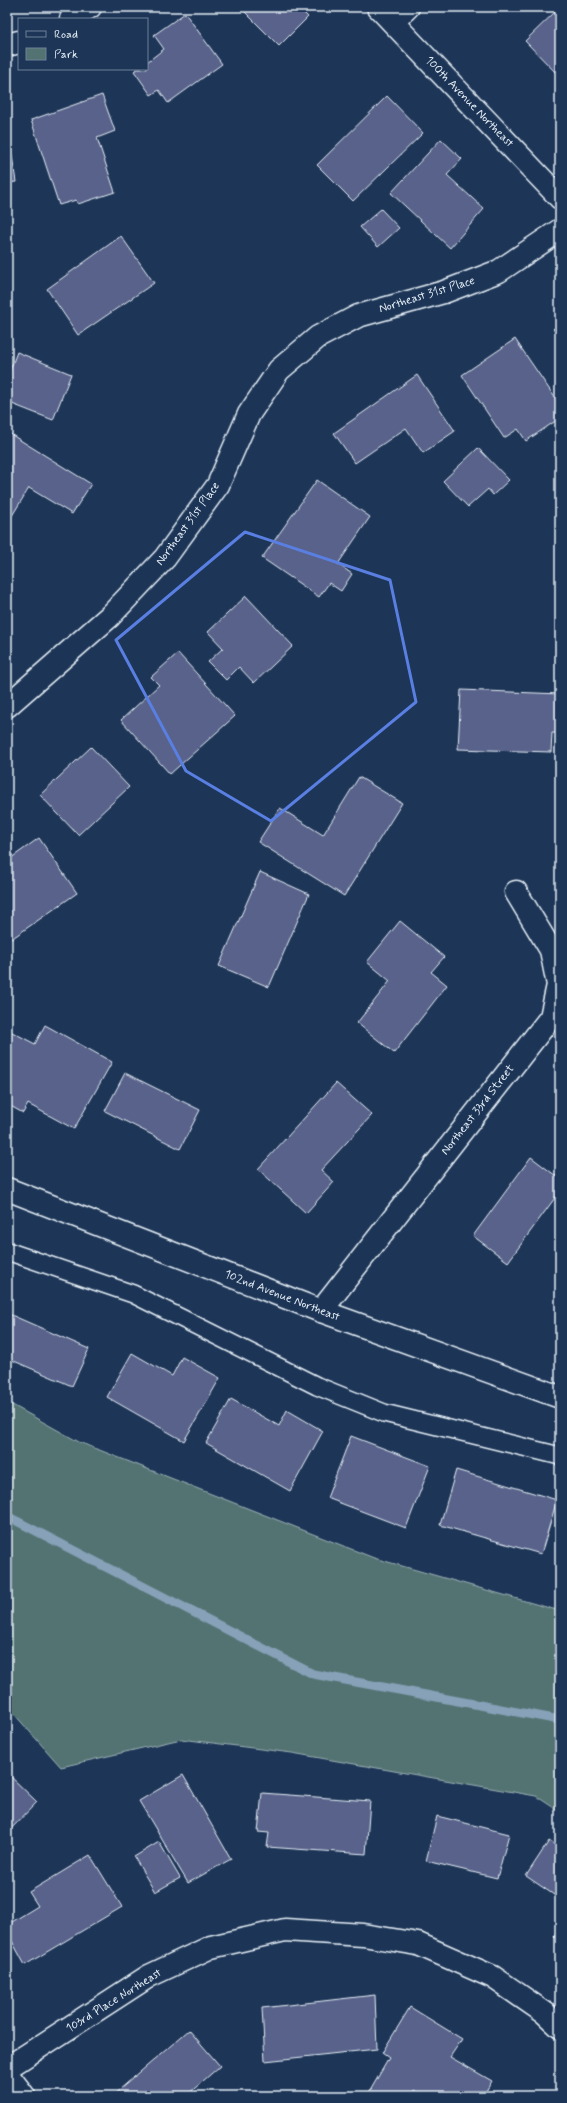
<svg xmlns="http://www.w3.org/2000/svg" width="567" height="2103" font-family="Mynerve,sans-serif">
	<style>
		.green { fill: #537372; stroke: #9eb2b5 }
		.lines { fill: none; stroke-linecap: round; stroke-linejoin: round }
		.stream { stroke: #86a1b8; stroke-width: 9 }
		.building { fill: #59628a; stroke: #e8f1f8 }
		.service-casing { stroke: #e8f1f8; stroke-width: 20 }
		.minor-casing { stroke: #e8f1f8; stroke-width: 25 }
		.service { stroke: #1d3557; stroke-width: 17 }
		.minor { stroke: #1d3557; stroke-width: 22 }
		.marked { fill: none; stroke: #5a7fe2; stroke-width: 3; stroke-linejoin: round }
		.labels { text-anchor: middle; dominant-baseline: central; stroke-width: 4; stroke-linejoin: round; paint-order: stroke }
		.street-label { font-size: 12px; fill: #e8f1f8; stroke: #1d3557 }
	</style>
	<rect width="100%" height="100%" fill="#1d3557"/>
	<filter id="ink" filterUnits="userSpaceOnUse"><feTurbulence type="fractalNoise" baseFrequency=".025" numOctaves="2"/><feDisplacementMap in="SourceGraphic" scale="8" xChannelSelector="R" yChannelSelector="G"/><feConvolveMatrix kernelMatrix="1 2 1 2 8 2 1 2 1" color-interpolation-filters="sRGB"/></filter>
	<g filter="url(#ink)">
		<!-- green -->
		<path class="green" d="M7 1402 79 1442 374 1558 560 1611V1812L536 1796 292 1753 181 1739 61 1767 7 1706Z"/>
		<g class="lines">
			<!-- stream -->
			<path class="stream" d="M7 1516 313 1674 560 1720"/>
		</g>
		<!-- building -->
		<g class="building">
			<path d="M240 7H298L308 17 279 46Z"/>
			<path d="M560 7V77L525 41Z"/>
			<path d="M185 13 222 64 168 103 159 90 151 95 134 71 137 69H147V62L164 49 154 35Z"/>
			<path d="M102 95 115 131 97 138 115 192 78 204 76 200 59 205 31 120Z"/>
			<path d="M387 96 423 133 353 201 317 165Z"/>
			<path d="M7 123 16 182 7 183Z"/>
			<path d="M441 139 462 159 447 175 484 209 450 248 391 193Z"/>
			<path d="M381 209 399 228 378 247 360 227Z"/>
			<path d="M121 236 154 283 78 335 47 289Z"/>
			<path d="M560 323V337L553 329Z"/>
			<path d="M515 339 560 405V418L526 441 518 429 504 438 462 375Z"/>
			<path d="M17 352 71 374 53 420 7 402V378Z"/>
			<path d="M417 375 455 431 423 453 406 428 355 463 334 433Z"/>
			<path d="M7 432 91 484 72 514 29 488 10 519 7 517Z"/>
			<path d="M478 448 509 480 493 495 488 489 468 507 443 481Z"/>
			<path d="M317 480 370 517 338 564 352 574 341 591 329 583 319 597 262 558Z"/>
			<path d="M246 596 293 646 254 683 239 667 226 680 208 662 223 648 208 632Z"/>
			<path d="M178 653 235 716 170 774 121 720 159 685 151 677Z"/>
			<path d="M461 690 560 694V733H552L551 752 458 749Z"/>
			<path d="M91 747 129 787 78 835 40 795Z"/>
			<path d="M359 777 402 803 344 896 258 842 280 808 323 835Z"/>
			<path d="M39 838 77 893 7 942V861Z"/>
			<path d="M260 872 309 894 269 987 219 966Z"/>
			<path d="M400 921 444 957 431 972 447 985 394 1053 357 1023 390 981 367 962Z"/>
			<path d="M45 1025 112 1062 74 1129 28 1104 23 1113 7 1104V1036L10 1031 35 1044Z"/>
			<path d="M125 1073 200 1110 180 1149 105 1111Z"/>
			<path d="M336 1083 372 1115 321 1170 334 1182 306 1213 258 1169Z"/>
			<path d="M531 1157 560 1179V1191L508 1262 473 1236Z"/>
			<path d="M9 1314 89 1349 72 1386 7 1358V1318Z"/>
			<path d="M132 1353 172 1376 182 1357 220 1378 184 1441 107 1397Z"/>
			<path d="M231 1399 279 1426 287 1410 323 1431 290 1491 206 1443Z"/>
			<path d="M351 1436 430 1466 406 1528 327 1498Z"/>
			<path d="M456 1470 557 1500 541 1554 440 1525Z"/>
			<path d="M560 1560V1576L556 1575Z"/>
			<path d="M7 1773 37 1802 7 1833Z"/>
			<path d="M183 1775 231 1859 188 1883 139 1801Z"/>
			<path d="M262 1793 370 1801 366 1854 267 1847 269 1833 258 1832Z"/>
			<path d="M437 1816 509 1834 497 1878 426 1861Z"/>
			<path d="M549 1841 560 1848V1899L526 1876Z"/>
			<path d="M159 1842 180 1878 155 1892 134 1857Z"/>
			<path d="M90 1855 122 1907 25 1965 7 1932V1925L38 1906 29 1892Z"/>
			<path d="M560 1926V1940L554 1936Z"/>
			<path d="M375 1995 377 2049 265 2061 262 2008Z"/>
			<path d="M410 2007 462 2039 450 2057 492 2081 483 2096H424L414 2090 410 2096H367L389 2058 382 2053Z"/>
			<path d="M189 2030 220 2066 186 2096H112Z"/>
		</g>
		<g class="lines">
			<!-- service casing -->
			<g class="service-casing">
				<path id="service" d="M7 1251 133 1294 317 1386 384 1413 560 1456"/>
			</g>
			<!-- minor casing -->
			<g class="minor-casing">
				<g id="minor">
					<path d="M378 7 560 198"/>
					<path d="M71 19 90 7"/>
					<path d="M393 22 408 7"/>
					<path d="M7 45 19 42"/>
					<path d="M7 706 110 616 165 558 218 485 249 414 279 370 318 337 358 316 444 292 499 271 560 230"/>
					<path d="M7 1189 321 1311 560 1397"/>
					<path d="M321 1311 551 1017 558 985 551 950 516 892"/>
					<path d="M7 2068 149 1976 211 1947 285 1930 363 1935 418 1944 493 1977 545 2013 560 2027"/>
					<path d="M7 2074 24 2096"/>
				</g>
			</g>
			<!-- service -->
			<use href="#service" class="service"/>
			<!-- minor -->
			<use href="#minor" class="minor"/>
		</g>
	</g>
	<!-- marked area -->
	<path class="marked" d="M245 532 390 580 416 702 271 821 186 771 116 640Z"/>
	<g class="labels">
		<!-- street labels -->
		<g class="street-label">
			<text transform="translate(469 102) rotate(46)">100th Avenue Northeast</text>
			<text transform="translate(427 295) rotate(-17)">Northeast 31st Place</text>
			<text transform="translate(188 524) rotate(-54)">Northeast 31st Place</text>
			<text transform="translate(478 1110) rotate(-52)">Northeast 33rd Street</text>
			<text transform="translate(282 1296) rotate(21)">102nd Avenue Northeast</text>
			<text transform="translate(114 2001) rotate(-32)">103rd Place Northeast</text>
		</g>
	</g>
	<!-- margin -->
	<rect width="567" height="2103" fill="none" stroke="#1d3557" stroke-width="24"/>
	<rect x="12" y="12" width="543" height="2079" fill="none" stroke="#e8f1f8" stroke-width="1.5" filter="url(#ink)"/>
	<!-- legend -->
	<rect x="18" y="18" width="130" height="52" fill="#1d3557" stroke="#6e8097"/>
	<rect x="26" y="31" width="20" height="6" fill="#1d3557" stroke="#6e8097"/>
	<text x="54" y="38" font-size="12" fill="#e8f1f8">Road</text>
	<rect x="26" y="48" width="20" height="12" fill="#537372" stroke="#6e8097"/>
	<text x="54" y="58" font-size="12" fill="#e8f1f8">Park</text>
</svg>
